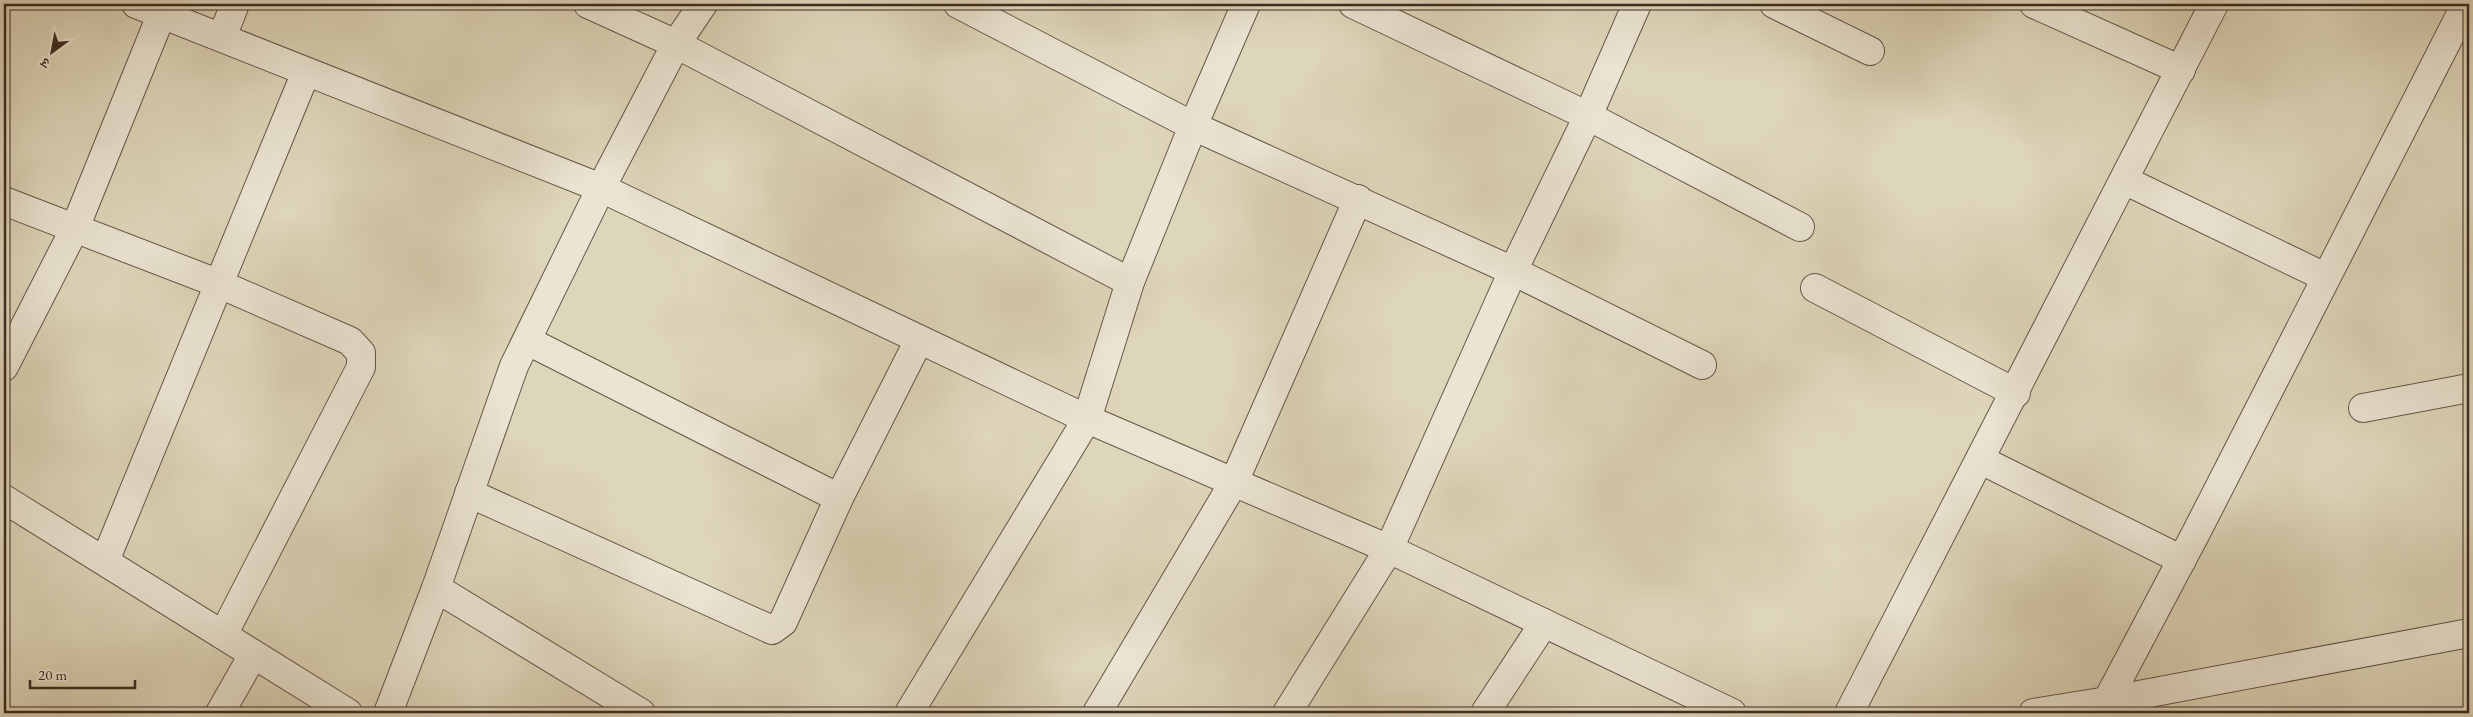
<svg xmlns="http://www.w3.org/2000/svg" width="2473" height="717" font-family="'EB Garamond','Noto Serif Devanagari',serif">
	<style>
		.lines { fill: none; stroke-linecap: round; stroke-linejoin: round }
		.minor-casing { stroke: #655648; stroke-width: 30 }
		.minor { stroke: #eae4d2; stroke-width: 28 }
	</style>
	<rect width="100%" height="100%" fill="#ded6ba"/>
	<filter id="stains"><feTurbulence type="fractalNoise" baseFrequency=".004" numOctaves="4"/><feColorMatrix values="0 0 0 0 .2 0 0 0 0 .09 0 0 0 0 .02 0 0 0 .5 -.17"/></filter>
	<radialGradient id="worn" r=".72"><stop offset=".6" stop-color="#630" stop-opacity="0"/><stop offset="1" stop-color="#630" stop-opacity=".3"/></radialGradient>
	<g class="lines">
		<!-- minor casing -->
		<g class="minor-casing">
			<g id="minor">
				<path d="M136 4 601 188 1087 419 1389 549 1732 713"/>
				<path d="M588 4 676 44 1130 282"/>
				<path d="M958 4 1193 126 1513 271 1702 365"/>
				<path d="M1353 4 1588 116 1800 227"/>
				<path d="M1774 4 1870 51"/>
				<path d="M2034 4 2181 70"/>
				<path d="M222 37 235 4"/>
				<path d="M2124 180 2325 277"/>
				<path d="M4 201 217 283 350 341 361 353V367L223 635"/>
				<path d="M1815 288 2016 393"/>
				<path d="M528 341 839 498"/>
				<path d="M4 367 75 228 162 13"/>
				<path d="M2363 408 2469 388"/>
				<path d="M1981 460 2182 560"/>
				<path d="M469 493 772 630 783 622 839 498 919 340"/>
				<path d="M4 499 348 713"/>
				<path d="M105 561 306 72"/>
				<path d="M436 588 641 713"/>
				<path d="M2107 701 2197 531 2466 4"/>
				<path d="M220 713 253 655"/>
				<path d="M388 713 436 588 514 366 601 188 676 44 703 4"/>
				<path d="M909 713 1087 419 1130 282 1193 126 1246 4"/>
				<path d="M1097 713 1234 482 1358 199"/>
				<path d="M1287 713 1389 549 1513 271 1588 116 1637 4"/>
				<path d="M1485 713 1544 623"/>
				<path d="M1849 713 2214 4"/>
				<path d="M2033 713 2107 701 2469 633"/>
			</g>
		</g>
		<!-- minor -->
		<use href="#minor" class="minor"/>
	</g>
	<!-- margin -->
	<rect width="2473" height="717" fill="none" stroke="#ded6ba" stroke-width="20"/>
	<rect x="5" y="5" width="2463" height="707" fill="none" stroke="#3d2b22" stroke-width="2.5"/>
	<rect x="10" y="10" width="2453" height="697" fill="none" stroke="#3d2b22"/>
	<!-- north arrow -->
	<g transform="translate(52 52) rotate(212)" stroke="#eae4d2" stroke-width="4" paint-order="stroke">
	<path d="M0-4L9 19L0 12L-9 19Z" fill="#3d2b22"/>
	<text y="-8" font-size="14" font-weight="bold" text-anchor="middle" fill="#3d2b22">उ</text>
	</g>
	<!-- scale -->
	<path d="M30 680v8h105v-8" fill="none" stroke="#3d2b22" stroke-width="2.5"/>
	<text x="38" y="680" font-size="15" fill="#3d2b22" stroke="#eae4d2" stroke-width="4" paint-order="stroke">20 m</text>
	<rect width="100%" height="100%" filter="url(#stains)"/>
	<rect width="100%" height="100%" fill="url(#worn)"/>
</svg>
